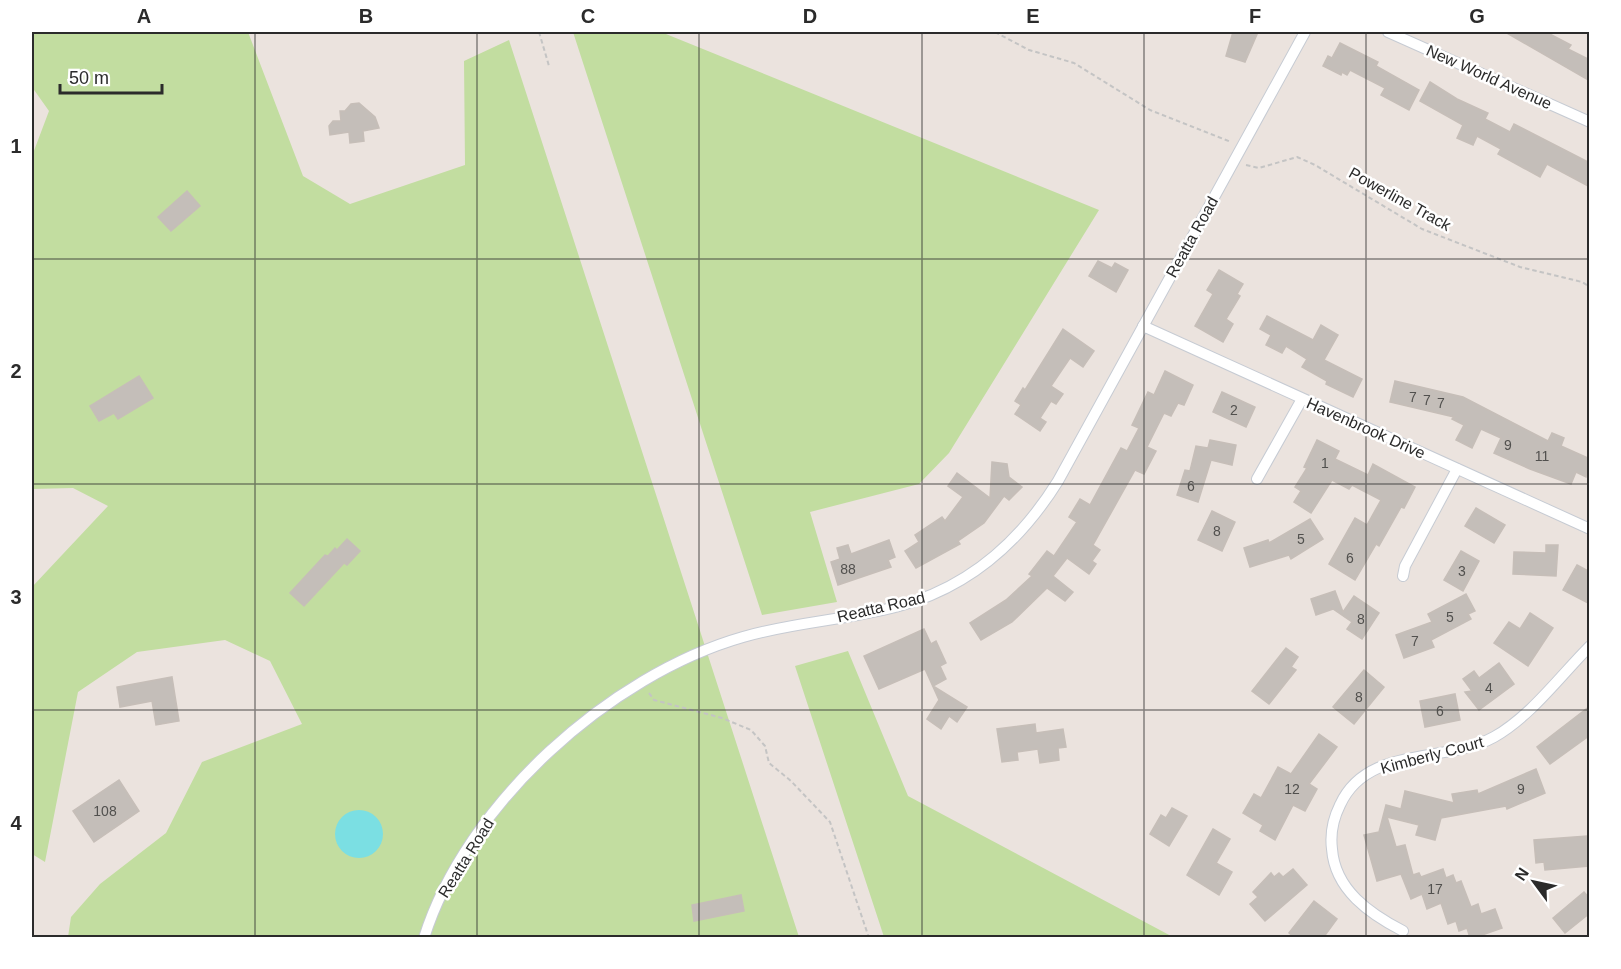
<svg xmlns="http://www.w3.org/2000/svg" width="1621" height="969" font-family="Arial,sans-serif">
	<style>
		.green { fill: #c2dda0 }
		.water { fill: #7bdfe3 }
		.building { fill: #c4beb9; stroke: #c6beb8; stroke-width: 1.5 }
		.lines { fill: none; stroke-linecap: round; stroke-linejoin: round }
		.street-casing { stroke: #c6cbd3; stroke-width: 12 }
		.path { stroke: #c4c4c4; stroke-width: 2; stroke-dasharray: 4.5 3; stroke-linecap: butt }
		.street { stroke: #fff; stroke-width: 10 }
		.grid { fill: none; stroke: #2b2b2b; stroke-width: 1.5; stroke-opacity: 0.55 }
		.labels { text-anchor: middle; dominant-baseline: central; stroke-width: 5; stroke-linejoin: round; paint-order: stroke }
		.number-label { font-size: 14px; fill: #51504e }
		.street-label { font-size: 16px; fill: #2b2b2b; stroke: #fff }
		.neatline { fill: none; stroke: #2b2b2b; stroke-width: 2 }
		.grid-label { font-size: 20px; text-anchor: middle; font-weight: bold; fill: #2b2b2b }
	</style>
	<rect width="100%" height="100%" fill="#ebe3de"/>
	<!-- green -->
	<g class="green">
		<path d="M32 32H248L303 176 350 204 465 165 464 61 509 40 799 937H68L71 917 100 884 166 833 202 762 302 724 270 661 225 640 137 652 78 692 45 862 32 854V587L108 506 73 488 32 489V156L49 111 32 87Z"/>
		<path d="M573 32H661L1099 210 949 453 919 484 810 512 837 602 762 615Z"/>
		<path d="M848 651 908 796 1173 937H884L795 666Z"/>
	</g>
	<!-- water -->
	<circle class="water" cx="359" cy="834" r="24"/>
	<!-- building -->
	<g class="building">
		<path d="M1233 32H1258L1245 62 1226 56Z"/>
		<path d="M1505 32H1546L1571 45 1568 49 1590 60V81Z"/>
		<path d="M1340 43 1378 62 1376 66 1419 90 1409 110 1381 95 1385 88 1350 70 1347 75 1342 72 1341 75 1323 66 1328 56 1332 58Z"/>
		<path d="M1430 82 1457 99 1488 113 1485 119 1510 132 1514 124 1590 163V187L1547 164 1540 177 1498 154 1501 149 1477 136 1473 145 1457 138 1463 125 1420 101Z"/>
		<path d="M359 103 375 117 379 128 363 131 364 141 350 143 349 132 330 135 329 126 333 121H341L340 111H345L351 104Z"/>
		<path d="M187 191 200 206 171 231 158 217Z"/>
		<path d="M1098 261 1112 268 1115 263 1128 270 1116 292 1089 276Z"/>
		<path d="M1219 270 1243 284 1237 294 1240 296 1226 319 1233 324 1223 342 1195 326 1213 294 1207 290Z"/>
		<path d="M1267 316 1313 340 1321 325 1338 335 1324 360 1362 379 1353 397 1326 384 1327 381 1302 367 1307 359 1286 346 1282 353 1266 345 1271 335 1260 329Z"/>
		<path d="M1063 329 1094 351 1083 367 1070 358 1051 386 1063 394 1056 404 1051 401 1040 418 1046 422 1040 431 1015 414 1021 405 1015 401 1023 388 1025 390Z"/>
		<path d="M1165 371 1193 385 1184 405 1178 403 1171 416 1164 413 1147 447 1156 451 1144 474 1135 470 1093 545 1100 550 1092 561 1096 564 1089 574 1067 558 1053 576 1073 592 1065 601 1047 588 1012 622 981 640 970 623 1006 600 1032 576 1029 574 1047 551 1054 556 1077 522 1069 517 1080 499 1090 505 1121 448 1127 451 1139 428 1132 425 1148 392 1154 395Z"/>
		<path d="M139 376 153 398 118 419 114 413 99 421 90 406Z"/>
		<path d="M1395 381 1463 397 1548 441 1552 433 1564 438 1561 446 1590 459 1586 477 1576 472 1571 484 1530 469 1494 453 1501 438 1481 429 1472 448 1456 440 1464 425 1452 419 1454 417 1390 402Z"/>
		<path d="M1222 392 1255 407 1246 427 1213 412Z"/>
		<path d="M1210 440 1236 445 1232 465 1211 460 1198 502 1177 495 1185 470 1190 471 1196 446 1208 448Z"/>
		<path d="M1317 440 1339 451 1335 459 1368 475 1373 464 1415 487 1404 508 1401 507 1379 546 1376 544 1355 580 1329 564 1355 518 1367 525 1381 500 1352 485 1349 489 1332 480 1311 513 1294 502 1301 491 1295 487 1307 468 1304 467Z"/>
		<path d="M992 462 1007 464 1009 477 1022 487 1009 500 1004 496 984 523 958 541 960 544 916 568 905 551 919 542 915 535 942 517 945 521 963 497 948 486 957 473 990 498Z"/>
		<path d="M1476 508 1505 525 1494 543 1465 526Z"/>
		<path d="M1212 511 1235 522 1222 551 1198 540Z"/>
		<path d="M1310 519 1323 539 1291 559 1289 555 1250 567 1244 548 1268 540 1269 543Z"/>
		<path d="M347 539 360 551 347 565 344 563 304 606 290 593 325 555 328 556 335 548 337 550Z"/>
		<path d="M889 540 895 557 888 560 891 567 838 585 831 562 840 559 837 548 848 545 851 554Z"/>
		<path d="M1546 545H1558L1556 576 1513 574 1514 552 1546 553Z"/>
		<path d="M1461 551 1479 561 1463 591 1444 580Z"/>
		<path d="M1577 565 1590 572V604L1563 590Z"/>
		<path d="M1335 591 1343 612 1354 596 1379 613 1362 639 1347 629 1352 622 1333 609 1316 615 1311 599Z"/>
		<path d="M1466 594 1475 611 1468 614 1471 619 1431 640 1434 647 1404 658 1396 635 1432 622 1428 614Z"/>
		<path d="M1530 613 1553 628 1528 666 1494 643 1509 622 1520 629Z"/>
		<path d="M924 629 931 644 936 641 946 663 940 666 946 679 933 686 967 707 957 722 949 716 941 729 927 719 939 700 925 669 879 689 864 656Z"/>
		<path d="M1286 648 1298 657 1291 667 1296 670 1269 704 1252 691Z"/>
		<path d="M1499 663 1514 684 1479 710 1465 692 1472 691 1463 679 1474 671 1479 678Z"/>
		<path d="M1364 670 1384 687 1354 724 1333 707Z"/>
		<path d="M172 677 179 721 156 725 152 701 120 707 117 687Z"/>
		<path d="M1455 694 1460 720 1425 727 1420 701Z"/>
		<path d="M1590 706V735L1550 764 1537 747Z"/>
		<path d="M1035 724 1036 733 1063 729 1066 747 1058 748 1059 760 1040 763 1038 749 1017 752 1018 760 1002 762 997 729Z"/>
		<path d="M1319 734 1337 747 1309 784 1317 789 1305 811 1293 805 1275 840 1260 831 1263 825 1243 813 1254 794 1261 798 1278 767 1291 774Z"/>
		<path d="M1536 769 1545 793 1507 809 1506 806 1441 818 1435 840 1416 835 1419 825 1387 817 1396 847 1405 845 1413 875 1419 873 1421 877 1443 869 1446 878 1453 875 1456 883 1461 881 1471 907 1478 904 1481 914 1495 909 1502 928 1482 935 1483 938H1470L1467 928 1459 931 1456 921 1448 924 1441 903 1427 909 1422 894 1411 899 1401 874 1377 881 1364 835 1379 832 1386 805 1401 809 1405 791 1454 803 1452 794 1477 790 1478 794Z"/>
		<path d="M119 780 139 811 94 842 73 811Z"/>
		<path d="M1172 808 1187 816 1169 846 1150 834 1161 815 1166 818Z"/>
		<path d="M1213 829 1230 839 1216 863 1232 872 1219 895 1187 875Z"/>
		<path d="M1587 836 1589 866 1545 870 1544 862 1536 863 1534 840Z"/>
		<path d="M1293 869 1307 885 1265 921 1250 904 1258 897 1253 892 1271 873 1274 877 1279 873 1283 877Z"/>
		<path d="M1584 892 1590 899V913L1565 933 1553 918Z"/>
		<path d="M741 895 744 911 694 921 692 905Z"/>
		<path d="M1314 901 1337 919 1323 938H1295L1289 933Z"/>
	</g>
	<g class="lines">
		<!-- street casing -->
		<g class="street-casing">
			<g id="street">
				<path d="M1388 32 1590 122"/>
				<path d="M1143 326 1590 529"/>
				<path d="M1257 479 1302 399"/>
				<path d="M1403 576 1405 566 1457 469"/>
				<path d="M1403 931C1370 914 1335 890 1332 849 1330 833 1333 819 1340 805 1367 745 1445 764 1494 737 1531 716 1560 676 1590 646"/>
				<path d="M424 938C466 804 610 675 743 637 794 622 848 620 899 606 970 587 1020 542 1058 481L1305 32"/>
			</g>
		</g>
		<!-- path -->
		<g class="path">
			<path d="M539 32 549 66"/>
			<path d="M995 32 1029 50 1074 63 1150 110 1231 142"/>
			<path d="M1246 165 1259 168 1297 157 1315 165 1422 229 1520 267 1582 282 1590 287"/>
			<path d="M649 693 654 700 722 718 751 730 765 746 769 763 791 781 830 822 869 938"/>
		</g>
		<!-- street -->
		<use href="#street" class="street"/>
	</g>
	<!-- grid -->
	<path class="grid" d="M255 32V938M477 32V938M699 32V938M922 32V938M1144 32V938M1366 32V938M32 259H1590M32 484H1590M32 710H1590"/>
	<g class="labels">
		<!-- number labels -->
		<g class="number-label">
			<text x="1413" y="397">7</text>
			<text x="1427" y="400">7</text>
			<text x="1441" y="403">7</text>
			<text x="1234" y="410">2</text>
			<text x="1508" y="445">9</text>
			<text x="1542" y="456">11</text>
			<text x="1325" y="463">1</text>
			<text x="1191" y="486">6</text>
			<text x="1217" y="531">8</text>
			<text x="1301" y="539">5</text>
			<text x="1350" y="558">6</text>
			<text x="848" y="569">88</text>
			<text x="1462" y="571">3</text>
			<text x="1450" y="617">5</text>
			<text x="1361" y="619">8</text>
			<text x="1415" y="641">7</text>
			<text x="1489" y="688">4</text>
			<text x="1359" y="697">8</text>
			<text x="1440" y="711">6</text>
			<text x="1292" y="789">12</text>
			<text x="1521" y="789">9</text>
			<text x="105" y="811">108</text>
			<text x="1435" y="889">17</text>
		</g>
		<!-- street labels -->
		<g class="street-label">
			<text transform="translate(1489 77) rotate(24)">New World Avenue</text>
			<text transform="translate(1400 199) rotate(29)">Powerline Track</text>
			<text transform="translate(1192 237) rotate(-61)">Reatta Road</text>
			<text transform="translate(1366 428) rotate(24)">Havenbrook Drive</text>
			<text transform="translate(881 607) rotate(-13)">Reatta Road</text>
			<text transform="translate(1432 755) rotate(-15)">Kimberly Court</text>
			<text transform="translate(466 858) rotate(-58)">Reatta Road</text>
		</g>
	</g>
	<!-- border -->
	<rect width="1621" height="969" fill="none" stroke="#ffffff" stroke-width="66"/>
	<!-- north arrow -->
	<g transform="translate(1534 882) rotate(303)" stroke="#ffffff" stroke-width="4.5" paint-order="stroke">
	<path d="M0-4.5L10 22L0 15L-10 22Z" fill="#2b2b2b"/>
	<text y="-9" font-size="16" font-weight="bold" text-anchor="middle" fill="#2b2b2b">N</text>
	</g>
	<!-- scale -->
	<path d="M60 84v9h102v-9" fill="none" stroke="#2b2b2b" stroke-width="3"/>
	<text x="69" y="84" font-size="18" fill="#2b2b2b" stroke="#ffffff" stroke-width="4.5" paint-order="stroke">50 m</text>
	<rect x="33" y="33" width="1555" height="903" class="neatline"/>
	<g class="grid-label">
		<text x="144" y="23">A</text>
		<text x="366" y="23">B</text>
		<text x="588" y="23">C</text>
		<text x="810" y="23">D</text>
		<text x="1033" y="23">E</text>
		<text x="1255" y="23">F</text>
		<text x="1477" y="23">G</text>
		<text x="16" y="153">1</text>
		<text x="16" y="378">2</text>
		<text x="16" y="604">3</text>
		<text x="16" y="830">4</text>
	</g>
</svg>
